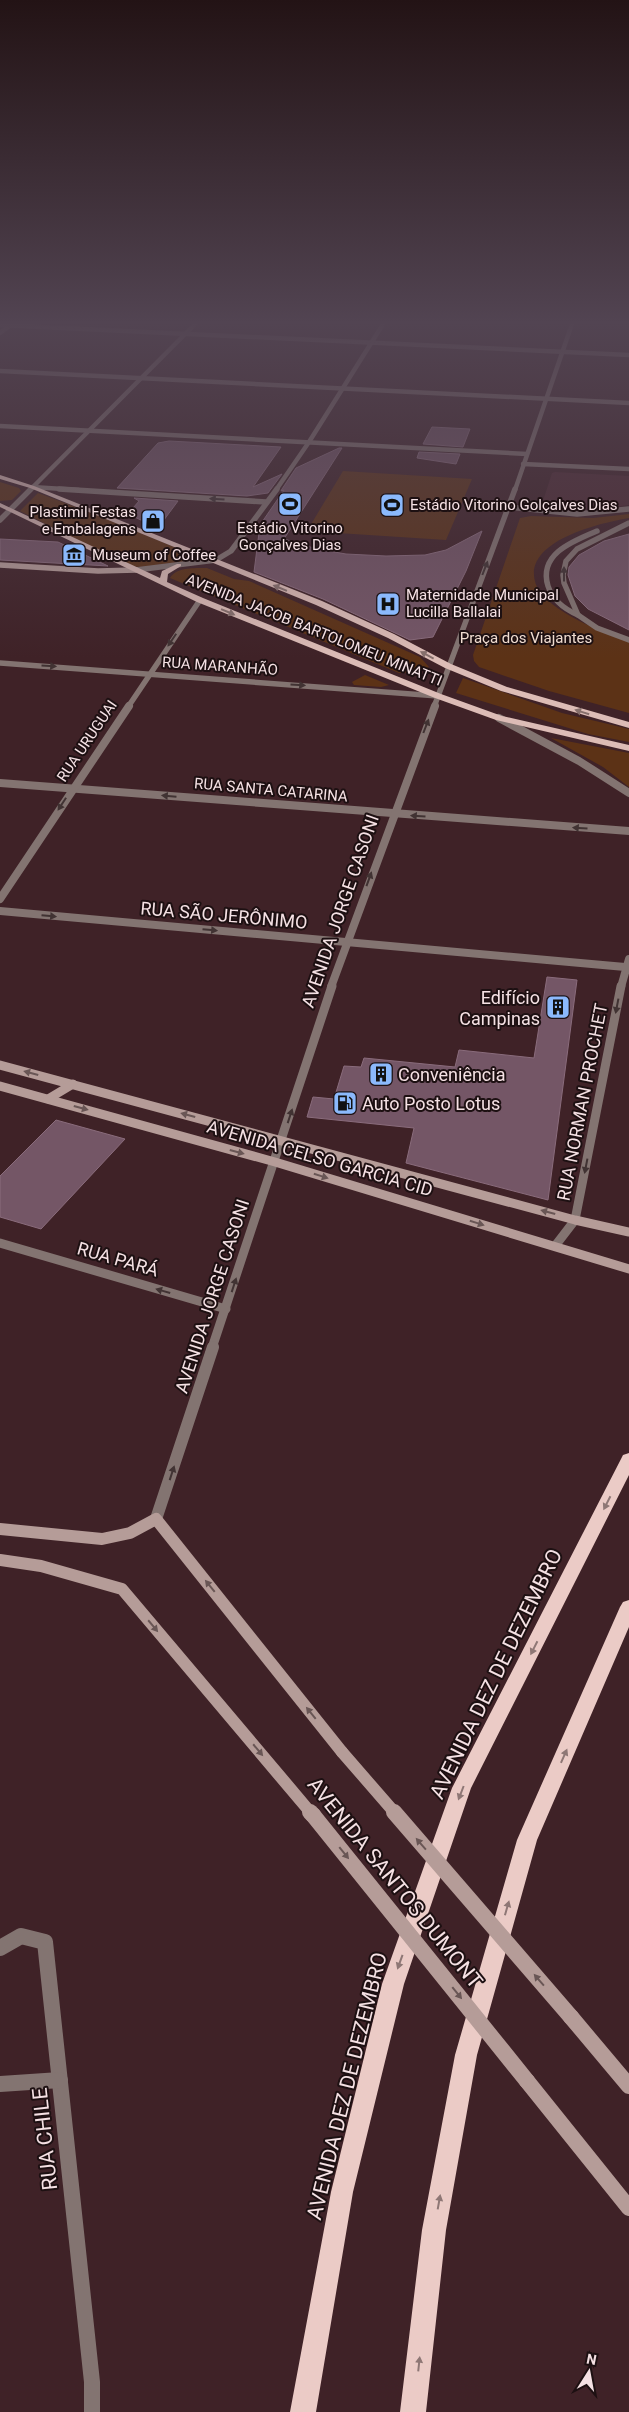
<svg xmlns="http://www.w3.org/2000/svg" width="629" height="2412" font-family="Roboto,sans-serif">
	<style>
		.built { fill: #4d2a32 }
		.green { fill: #5c3216 }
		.building { fill: #745666; stroke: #8a6c7c }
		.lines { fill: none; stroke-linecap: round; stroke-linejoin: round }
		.minor-far3 { stroke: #837471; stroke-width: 4.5 }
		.minor-far2 { stroke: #837471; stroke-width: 5.5 }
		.minor-far1 { stroke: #837471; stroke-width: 8 }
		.minor { stroke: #837471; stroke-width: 16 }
		.tertiary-far4 { stroke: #837471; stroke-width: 4.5 }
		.tertiary-far3 { stroke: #837471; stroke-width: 5.5 }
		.tertiary-far2 { stroke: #837471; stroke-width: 8 }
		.tertiary-far1 { stroke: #837471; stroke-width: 9 }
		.tertiary { stroke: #837471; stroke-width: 12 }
		.secondary-far3 { stroke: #b59c98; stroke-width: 5.5 }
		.secondary-far2 { stroke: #b59c98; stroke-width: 9 }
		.secondary-far1 { stroke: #b59c98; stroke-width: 12 }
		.secondary { stroke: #b59c98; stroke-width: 16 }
		.primary { fill: #dcbcb6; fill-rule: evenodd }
		.trunk { fill: #ebcbc6; fill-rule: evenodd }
		.secondary-bridge-far1 { stroke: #b59c98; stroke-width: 12 }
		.secondary-bridge { stroke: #b59c98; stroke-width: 16 }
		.oneway { fill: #413333 }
		.oneway2 { fill: #866f6c }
		.oneway3 { fill: #695655 }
		.oneway4 { fill: #8e7775 }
		.labels { text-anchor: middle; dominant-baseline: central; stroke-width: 4; stroke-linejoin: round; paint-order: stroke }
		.far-poi-label { font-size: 15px; fill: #f5e1e4; stroke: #1d1012; text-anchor: start }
		.far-street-label { font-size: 15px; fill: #f5e1e4; stroke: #1d1012 }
		.far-park-label { font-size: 15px; fill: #f0dcd0; stroke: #1d1012 }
		.street-label { font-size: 18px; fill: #f5e1e4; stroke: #1d1012 }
		.poi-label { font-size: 18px; fill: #f5e1e4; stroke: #1d1012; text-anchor: start }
		.near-street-label { font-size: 21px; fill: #f5e1e4; stroke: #1d1012 }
	</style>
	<rect width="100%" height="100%" fill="#3f2227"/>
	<!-- built -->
	<path class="built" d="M555 472 629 476V505L597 509 543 507 542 504 552 473Z"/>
	<!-- green -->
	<g class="green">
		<path d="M343 471 472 479 446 540 307 531Z"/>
		<path d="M0 482 19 488 21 491 12 500 0 501Z"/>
		<path d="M38 493 103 517 203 559 141 567 129 566 20 511Z"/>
		<path d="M629 514V518C600 523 517 542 537 587 548 611 606 634 629 641V713L549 691 479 667 474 661 473 655 520 518 531 516 593 518Z"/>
		<path d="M207 568 234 579 249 581 420 657 429 667 420 672 399 673 170 578C176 567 195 568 207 568Z"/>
		<path d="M365 675 389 685 381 687 354 685 352 682Z"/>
		<path d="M463 678 562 713 629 729V742L588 734 456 693Z"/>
		<path d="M551 738 629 753V787L603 767Z"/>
	</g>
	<!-- building -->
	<g class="building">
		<path d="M432 427 470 429 463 447 423 444Z"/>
		<path d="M169 441 281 447 253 487 282 474 268 493 247 496 117 488 158 443Z"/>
		<path d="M339 448H342L284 539 317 549 346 554 386 556 425 555 446 550 482 531 466 571 433 637 410 640 323 599 254 572 260 525 284 490 281 491 282 489 296 468Z"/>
		<path d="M419 452 460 454 456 464 417 458Z"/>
		<path d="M134 498 178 501 158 528 128 514 139 501Z"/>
		<path d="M629 534V630L588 609 575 596 568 575 569 567 579 555 604 541Z"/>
		<path d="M0 539 58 542 108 566 0 560Z"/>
		<path d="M547 977 577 980 548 1200 406 1163 414 1128 307 1117 313 1097 334 1099 344 1066 361 1067 364 1058 455 1067 459 1050 534 1058Z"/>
		<path d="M56 1120 125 1139 41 1229 0 1217V1176Z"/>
	</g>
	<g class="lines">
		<!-- minor-far3 -->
		<g class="minor-far3">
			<path d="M0 325 629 355"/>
			<path d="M0 371 629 403"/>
			<path d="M0 426 527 454"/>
			<path d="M32 487 79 490"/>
			<path d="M276 490 309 442 385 321"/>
		</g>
		<!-- minor-far2 -->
		<g class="minor-far2">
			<path d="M59 489 266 502"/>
			<path d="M509 507 577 514 629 509"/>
			<path d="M629 523 577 549 566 561 563 575 564 583 578 615 597 628 629 640"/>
			<path d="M216 560 231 551 277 489"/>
			<path d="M578 615C564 609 553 601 548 586 538 554 573 541 597 531"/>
			<path d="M128 707 200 600"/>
		</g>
		<!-- minor-far1 -->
		<g class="minor-far1">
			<path d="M0 783 629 831"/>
			<path d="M0 899 129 706"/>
			<path d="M0 911 625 967"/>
		</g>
		<!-- minor -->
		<g class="minor">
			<path d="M0 1948 21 1936 45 1942 92 2382V2412"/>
			<path d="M0 2084 60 2080"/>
		</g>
		<!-- tertiary-far4 -->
		<g class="tertiary-far4">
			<path d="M0 333 16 321"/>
			<path d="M523 464 629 469"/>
			<path d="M30 490 198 321"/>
			<path d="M515 490 573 321"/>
		</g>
		<!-- tertiary-far3 -->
		<g class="tertiary-far3">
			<path d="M0 520 31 489"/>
			<path d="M136 570 216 560"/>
			<path d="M0 663 438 696"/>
			<path d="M434 707 515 489"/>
		</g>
		<!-- tertiary-far2 -->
		<g class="tertiary-far2">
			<path d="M499 718 579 761 629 793"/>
			<path d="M331 987 435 706"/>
			<path d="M621 987 629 959"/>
		</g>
		<!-- tertiary-far1 -->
		<g class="tertiary-far1">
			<path d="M0 1243 226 1309"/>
			<path d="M555 1246 575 1220 621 986"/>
			<path d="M212 1348 332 986"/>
		</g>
		<!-- tertiary -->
		<path class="tertiary" d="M156 1519 213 1347"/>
		<!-- secondary-far3 -->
		<path class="secondary-far3" d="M0 565 98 571 136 570"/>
		<!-- secondary-far2 -->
		<g class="secondary-far2">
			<path d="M0 1065 575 1220 629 1232"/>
			<path d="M0 1086 275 1162 629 1269"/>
			<path d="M48 1099 73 1084"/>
		</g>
		<!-- secondary-far1 -->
		<g class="secondary-far1">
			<path d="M0 1529 102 1539 130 1533 156 1519 342 1752"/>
			<path d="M0 1560 41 1566 122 1589 311 1813"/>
		</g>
		<!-- secondary -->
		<g class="secondary">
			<path d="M310 1812 313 1815"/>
			<path d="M571 2017 629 2086"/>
			<path d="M527 2081 629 2208"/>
		</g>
		<!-- primary -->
		<g class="primary">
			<path d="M0 475 34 486 322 601 394 634 451 664 507 687 629 722V728L501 691 445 668 388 638 316 605 30 488 0 479Z"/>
			<path d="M0 503 160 578 162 571 177 564H181V566L168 574 167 582 203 598 441 694 502 716 629 745V751L496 720 435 698 197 602 0 507Z"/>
		</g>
		<!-- trunk -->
		<g class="trunk">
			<path d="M629 1453V1475L471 1788 404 1984 353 2192 316 2412H290L331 2192 382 1984 452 1788 621 1459 623 1455Z"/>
			<path d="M629 1600V1627L537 1840 477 2055 446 2230 426 2412H400L422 2230 455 2055 517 1840 620 1607 623 1602Z"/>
		</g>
		<!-- secondary-bridge-far1 -->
		<path class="secondary-bridge-far1" d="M342 1752 395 1813"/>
		<!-- secondary-bridge -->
		<g class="secondary-bridge">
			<path d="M394 1812 571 2017"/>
			<path d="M313 1815 527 2081"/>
		</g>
	</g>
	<!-- one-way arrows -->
	<defs><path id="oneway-solid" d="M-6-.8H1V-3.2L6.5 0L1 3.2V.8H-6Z" transform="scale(1.25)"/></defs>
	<g class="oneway">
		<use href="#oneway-solid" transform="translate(217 499) rotate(-176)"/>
		<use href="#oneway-solid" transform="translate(485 568) rotate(-69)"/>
		<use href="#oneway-solid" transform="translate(564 574) rotate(-90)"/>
		<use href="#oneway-solid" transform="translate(172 640) rotate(124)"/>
		<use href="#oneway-solid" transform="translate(49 666) rotate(4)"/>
		<use href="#oneway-solid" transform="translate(298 685) rotate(4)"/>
		<use href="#oneway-solid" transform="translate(426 726) rotate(-69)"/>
		<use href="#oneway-solid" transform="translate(169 796) rotate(-175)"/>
		<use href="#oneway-solid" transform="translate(62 804) rotate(123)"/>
		<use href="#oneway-solid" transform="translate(418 816) rotate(-176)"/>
		<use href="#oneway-solid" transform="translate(580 828) rotate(-176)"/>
		<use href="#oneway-solid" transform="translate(369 879) rotate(-70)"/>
		<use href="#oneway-solid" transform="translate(49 916) rotate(5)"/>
		<use href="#oneway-solid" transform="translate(210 930) rotate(5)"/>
		<use href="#oneway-solid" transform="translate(617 1006) rotate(101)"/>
		<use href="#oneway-solid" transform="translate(290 1116) rotate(-72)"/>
		<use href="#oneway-solid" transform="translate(586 1166) rotate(101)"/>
		<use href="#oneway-solid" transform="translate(234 1285) rotate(-72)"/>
		<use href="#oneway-solid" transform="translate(163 1291) rotate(-164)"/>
		<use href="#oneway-solid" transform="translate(172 1473) rotate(-72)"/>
	</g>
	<g class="oneway2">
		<use href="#oneway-solid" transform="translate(280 588) rotate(-158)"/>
		<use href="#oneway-solid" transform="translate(228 612) rotate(23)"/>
		<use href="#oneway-solid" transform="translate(427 655) rotate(-152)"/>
		<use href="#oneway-solid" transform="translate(582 712) rotate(-163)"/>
	</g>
	<g class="oneway3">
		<use href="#oneway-solid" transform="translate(31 1073) rotate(-165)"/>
		<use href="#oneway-solid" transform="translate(81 1108) rotate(15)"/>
		<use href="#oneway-solid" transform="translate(188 1115) rotate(-165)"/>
		<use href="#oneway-solid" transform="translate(237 1152) rotate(15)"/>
		<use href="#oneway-solid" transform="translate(321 1176) rotate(17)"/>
		<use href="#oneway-solid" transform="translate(548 1212) rotate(-165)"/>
		<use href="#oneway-solid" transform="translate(477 1223) rotate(17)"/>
		<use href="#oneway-solid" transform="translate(210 1586) rotate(-129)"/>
		<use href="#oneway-solid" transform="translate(153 1626) rotate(50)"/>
		<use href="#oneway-solid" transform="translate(311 1713) rotate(-129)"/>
		<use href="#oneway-solid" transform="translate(258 1750) rotate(50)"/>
		<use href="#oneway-solid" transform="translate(421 1844) rotate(-131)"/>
		<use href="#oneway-solid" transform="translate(344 1853) rotate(51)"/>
		<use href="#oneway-solid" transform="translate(539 1980) rotate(-131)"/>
		<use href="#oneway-solid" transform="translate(457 1993) rotate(51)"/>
	</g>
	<g class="oneway4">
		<use href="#oneway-solid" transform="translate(607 1503) rotate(117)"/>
		<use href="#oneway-solid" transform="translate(534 1648) rotate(117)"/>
		<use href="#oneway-solid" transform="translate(564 1756) rotate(-66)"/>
		<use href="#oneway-solid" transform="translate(461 1793) rotate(111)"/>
		<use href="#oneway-solid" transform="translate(507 1908) rotate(-74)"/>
		<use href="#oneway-solid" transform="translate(400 1962) rotate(110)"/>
		<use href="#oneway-solid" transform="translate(439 2202) rotate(-80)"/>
		<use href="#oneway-solid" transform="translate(419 2364) rotate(-84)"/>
	</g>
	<!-- sky -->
	<linearGradient id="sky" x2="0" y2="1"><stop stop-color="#231315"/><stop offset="0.49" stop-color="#524452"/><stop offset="1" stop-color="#524452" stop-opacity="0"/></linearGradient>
	<rect width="629" height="658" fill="url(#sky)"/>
	<!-- icons -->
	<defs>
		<g id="stadium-square" transform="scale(1.25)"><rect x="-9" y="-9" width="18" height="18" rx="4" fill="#8bb9fc" stroke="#1d1012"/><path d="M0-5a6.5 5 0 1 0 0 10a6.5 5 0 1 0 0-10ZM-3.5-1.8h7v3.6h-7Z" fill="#111"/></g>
		<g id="shop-square" transform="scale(1.25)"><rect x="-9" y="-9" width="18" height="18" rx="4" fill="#8bb9fc" stroke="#1d1012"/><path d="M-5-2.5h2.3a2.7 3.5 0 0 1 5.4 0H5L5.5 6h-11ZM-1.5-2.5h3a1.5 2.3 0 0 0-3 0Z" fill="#111"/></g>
		<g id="museum-square" transform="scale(1.25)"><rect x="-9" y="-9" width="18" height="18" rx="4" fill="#8bb9fc" stroke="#1d1012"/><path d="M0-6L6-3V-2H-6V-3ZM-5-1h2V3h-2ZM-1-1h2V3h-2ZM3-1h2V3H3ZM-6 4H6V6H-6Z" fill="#111"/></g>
		<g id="hospital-square" transform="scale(1.25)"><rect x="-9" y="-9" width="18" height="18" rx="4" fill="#8bb9fc" stroke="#1d1012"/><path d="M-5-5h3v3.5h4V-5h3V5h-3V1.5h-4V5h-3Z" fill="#111"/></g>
		<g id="building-square" transform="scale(1.25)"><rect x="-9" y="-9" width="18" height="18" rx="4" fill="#8bb9fc" stroke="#1d1012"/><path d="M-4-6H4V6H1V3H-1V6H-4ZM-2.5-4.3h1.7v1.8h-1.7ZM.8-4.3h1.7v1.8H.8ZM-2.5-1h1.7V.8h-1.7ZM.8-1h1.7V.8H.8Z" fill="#111"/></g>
		<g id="fuel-square" transform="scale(1.25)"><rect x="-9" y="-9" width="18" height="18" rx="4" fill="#8bb9fc" stroke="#1d1012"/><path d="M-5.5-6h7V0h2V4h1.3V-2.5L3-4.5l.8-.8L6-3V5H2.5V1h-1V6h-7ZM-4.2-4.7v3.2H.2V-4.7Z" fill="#111"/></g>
	</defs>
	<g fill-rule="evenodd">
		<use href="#stadium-square" x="290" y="504"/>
		<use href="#stadium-square" x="392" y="505"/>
		<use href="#shop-square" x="153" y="521"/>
		<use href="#museum-square" x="74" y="555"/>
		<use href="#hospital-square" x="388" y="604"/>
		<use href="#building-square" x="558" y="1007"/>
		<use href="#building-square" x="381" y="1074"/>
		<use href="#fuel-square" x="345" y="1103"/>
	</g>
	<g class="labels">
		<!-- far-poi labels -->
		<g class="far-poi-label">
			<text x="410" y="505">Estádio Vitorino Golçalves Dias</text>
			<text x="136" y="512" text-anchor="end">Plastimil Festas<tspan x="136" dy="17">e Embalagens</tspan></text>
			<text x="290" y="528" text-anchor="middle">Estádio Vitorino<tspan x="290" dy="17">Gonçalves Dias</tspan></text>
			<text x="92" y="555">Museum of Coffee</text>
			<text x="406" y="595">Maternidade Municipal<tspan x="406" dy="17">Lucilla Ballalai</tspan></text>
		</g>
		<!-- far-street labels -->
		<g class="far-street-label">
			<text transform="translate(314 630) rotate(22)">AVENIDA JACOB BARTOLOMEU MINATTI</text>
			<text transform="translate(220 666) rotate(4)">RUA MARANHÃO</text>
			<text transform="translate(87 741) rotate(-56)">RUA URUGUAI</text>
			<text transform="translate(271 790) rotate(5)">RUA SANTA CATARINA</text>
		</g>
		<!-- far-park labels -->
		<g class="far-park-label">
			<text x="526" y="638">Praça dos Viajantes</text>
		</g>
		<!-- street labels -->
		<g class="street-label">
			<text transform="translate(340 911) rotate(-71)">AVENIDA JORGE CASONI</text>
			<text transform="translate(224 915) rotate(5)">RUA SÃO JERÔNIMO</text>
			<text transform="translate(582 1102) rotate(-79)">RUA NORMAN PROCHET</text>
			<text transform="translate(320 1158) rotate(16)">AVENIDA CELSO GARCIA CID</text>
			<text transform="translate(118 1259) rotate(16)">RUA PARÁ</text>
			<text transform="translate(212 1296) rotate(-72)">AVENIDA JORGE CASONI</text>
		</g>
		<!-- poi labels -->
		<g class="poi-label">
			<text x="540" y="997" text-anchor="end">Edifício<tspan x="540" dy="21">Campinas</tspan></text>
			<text x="398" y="1074">Conveniência</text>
			<text x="362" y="1103">Auto Posto Lotus</text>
		</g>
		<!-- near-street labels -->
		<g class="near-street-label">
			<text transform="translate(496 1674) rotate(-64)">AVENIDA DEZ DE DEZEMBRO</text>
			<text transform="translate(395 1883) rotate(51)">AVENIDA SANTOS DUMONT</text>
			<text transform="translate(347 2086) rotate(-76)">AVENIDA DEZ DE DEZEMBRO</text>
			<text transform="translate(45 2139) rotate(-96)">RUA CHILE</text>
		</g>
	</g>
	<!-- north arrow -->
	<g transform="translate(589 2372) rotate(11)" stroke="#1d1012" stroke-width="4" paint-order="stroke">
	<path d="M0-4L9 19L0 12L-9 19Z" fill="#f5e1e4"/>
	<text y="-8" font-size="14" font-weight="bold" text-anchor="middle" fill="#f5e1e4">N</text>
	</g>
</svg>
